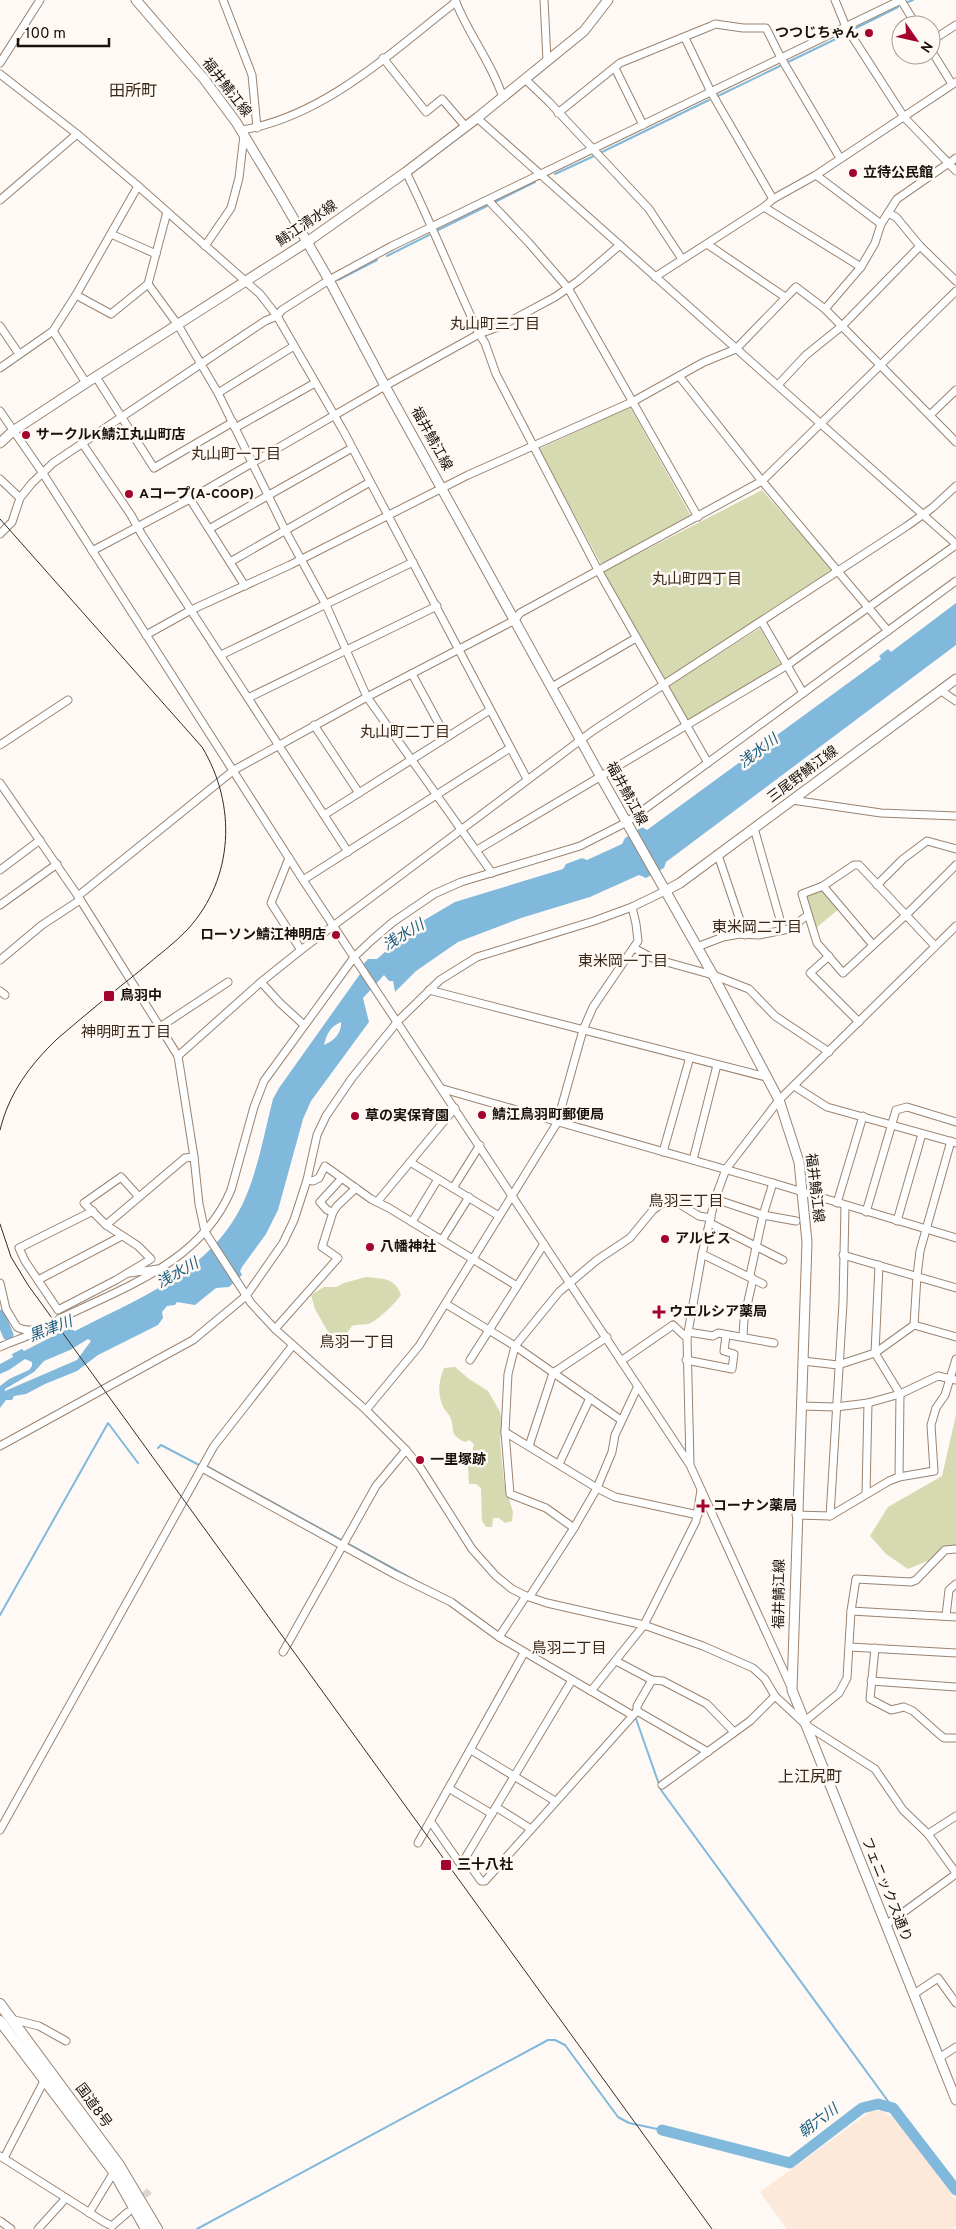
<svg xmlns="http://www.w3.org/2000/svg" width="956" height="2229" font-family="Overpass,'Noto Sans JP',sans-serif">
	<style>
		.built { fill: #fde9da }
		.green { fill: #d5dab1 }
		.water { fill: #80b9db; fill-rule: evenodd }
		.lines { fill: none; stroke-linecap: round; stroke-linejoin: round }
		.stream { stroke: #80b9db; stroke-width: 2 }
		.river { stroke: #80b9db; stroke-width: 11 }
		.minor-tunnel { stroke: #dcd6d2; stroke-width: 7; stroke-dasharray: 7 3.5; stroke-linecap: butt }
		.minor-casing { stroke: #9a8370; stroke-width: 9 }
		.major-casing { stroke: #9a8370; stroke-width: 11 }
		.highway-casing { stroke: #9a8370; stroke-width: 12 }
		.minor { stroke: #fff; stroke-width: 7 }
		.major { stroke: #fff; stroke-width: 9 }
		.highway { stroke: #fff; stroke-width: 10 }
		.tram { stroke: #342c25; stroke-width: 1 }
		.poi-dot { fill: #a3042d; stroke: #fef9f5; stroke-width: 2 }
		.labels { text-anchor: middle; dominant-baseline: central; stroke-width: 5; stroke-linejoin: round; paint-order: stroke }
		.poi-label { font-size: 14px; font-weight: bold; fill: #19110a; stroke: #fef9f5; text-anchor: start }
		.street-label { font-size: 14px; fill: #19110a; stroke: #fef9f5 }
		.neighbourhood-label { font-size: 15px; fill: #3a2717; stroke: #fef9f5 }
		.water-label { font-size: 15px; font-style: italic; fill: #1a5d7f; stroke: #fef9f5 }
		.quarter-label { font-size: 16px; fill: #3a2717; stroke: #fef9f5 }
	</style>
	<rect width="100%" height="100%" fill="#fef9f5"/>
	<!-- built -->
	<path class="built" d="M871 2111H883L896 2119 956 2200V2225L952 2229H787L760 2192Z"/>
	<!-- green -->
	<g class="green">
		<path d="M630 407 691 516 601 564 539 449Z"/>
		<path d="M762 490 833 570 664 681 603 572Z"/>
		<path d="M760 628 781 665 686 726 664 688Z"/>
		<path d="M822 890 840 908 816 928 806 899 808 895Z"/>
		<path d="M366 1277C382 1279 395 1277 401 1295 395 1303 378 1321 368 1324 363 1325 358 1324 352 1326L339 1344 333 1341 315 1309 311 1295 324 1287H336L344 1283Z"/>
		<path d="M455 1367 469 1379 488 1391 500 1412 502 1422 500 1441 504 1482 513 1512 512 1521 505 1523 499 1518H493L492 1527H486L482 1521 481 1488 476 1484H469L468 1466 474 1444 469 1440 465 1442C447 1434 456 1428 450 1417 449 1414 447 1413 445 1410 437 1397 438 1382 444 1368Z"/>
		<path d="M956 1415V1549L908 1569 886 1554 870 1536 888 1507 942 1476Z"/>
	</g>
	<!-- water -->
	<path class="water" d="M956 603V645L666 862 664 868 646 878 639 875 590 897 521 918 458 942 416 971 395 992 393 981H389L384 975 363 998 369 1022 311 1101 303 1119 278 1210 266 1234 242 1267 240 1271 242 1275 229 1287 216 1288 195 1305 177 1302 175 1305 167 1306 162 1312 163 1318 158 1325 98 1355 77 1371 45 1384 26 1394 14 1396 12 1400H6L0 1408V1386L9 1379 29 1370 32 1366V1362L25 1359 9 1370 0 1374V1364L13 1357 12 1354 22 1349 24 1351 69 1328 75 1331C143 1296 216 1270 247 1194 259 1164 265 1130 273 1099L279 1088 360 974V968L368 959H377L414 926 455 902 563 869 566 864 582 858 587 860 622 844 625 838 642 827 647 830 881 659 879 656 888 649 891 652ZM341 1022C342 1033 334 1041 324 1045 327 1033 330 1027 341 1022ZM88 1339 91 1341 77 1360 5 1391V1389L34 1372 44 1361 70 1350Z"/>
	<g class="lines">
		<!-- stream -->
		<g class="stream">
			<path d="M908 2 913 0"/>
			<path d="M856 28 898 7"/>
			<path d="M788 62 842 36"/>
			<path d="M718 96 780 66"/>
			<path d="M602 152 709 100"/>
			<path d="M555 174 594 156"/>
			<path d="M495 202 535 182"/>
			<path d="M438 230 487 206"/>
			<path d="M387 256 429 235"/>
			<path d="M338 280 377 260"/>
			<path d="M158 1448 161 1445 201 1466"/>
			<path d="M208 1467 427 1587"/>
			<path d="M0 1615 108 1423 138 1463"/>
			<path d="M635 1716 661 1790 893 2108"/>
			<path d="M197 2229 548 2040H555L565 2045 618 2117 629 2123 662 2130"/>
		</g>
		<!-- river -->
		<g class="river">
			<path d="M0 1315 8 1335"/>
			<path d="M662 2130 790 2163 862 2108 878 2104 893 2108 956 2190"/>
		</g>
		<!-- minor-tunnel -->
		<path class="minor-tunnel" d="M137 2203 150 2190"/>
		<!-- minor casing -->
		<g class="minor-casing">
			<g id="minor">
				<path d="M223 0 252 75 257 128"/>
				<path d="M455 0C468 34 492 63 503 98"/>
				<path d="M544 0 547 60"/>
				<path d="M835 0 846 27 904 117 956 171"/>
				<path d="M901 0 916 25"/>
				<path d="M685 38 711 92 773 199"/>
				<path d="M931 41 956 25"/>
				<path d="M931 50 952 84"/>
				<path d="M383 58 426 112 442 99 466 127"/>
				<path d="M0 63 40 0"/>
				<path d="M615 68 643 125"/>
				<path d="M0 74 77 134 138 186 260 294 277 316 344 432 527 779"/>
				<path d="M525 79 549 102 649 209 682 259"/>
				<path d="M558 113 620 63 711 26 715 24 743 28H766L781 58 840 158"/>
				<path d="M477 118 956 544"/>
				<path d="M242 130C325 116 391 52 456 2"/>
				<path d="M406 172C432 225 454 280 479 334L485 343 496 374 598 570 708 763"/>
				<path d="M816 175 881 224"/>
				<path d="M0 200 77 134"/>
				<path d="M488 200 529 243 568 288 698 517"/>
				<path d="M764 207 861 267"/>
				<path d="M888 213 896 217 920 246 956 281"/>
				<path d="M111 234 156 254"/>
				<path d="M707 244 785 297"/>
				<path d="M205 246 231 208 239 178 244 135"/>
				<path d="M655 277 764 207 773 199 816 175 956 82"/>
				<path d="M148 284 178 325 218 393 285 530 326 605 367 697 492 873"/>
				<path d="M76 295 111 314 148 284 167 212"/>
				<path d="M825 309 861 267 875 243 881 224 897 199 956 158"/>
				<path d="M0 326 19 354"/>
				<path d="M53 331 86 383"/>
				<path d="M0 368 53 331 76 295 138 186"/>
				<path d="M679 376 762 481 888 631"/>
				<path d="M96 377 154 468 233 422"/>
				<path d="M778 385 806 355 842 326 920 246"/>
				<path d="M218 393 294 346"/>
				<path d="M0 411 42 472 303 880 690 1465 791 1687"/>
				<path d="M930 415 956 390"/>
				<path d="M235 428 315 383"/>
				<path d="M82 443 131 515 142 535 348 852"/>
				<path d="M0 479 20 498"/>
				<path d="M190 499 245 586"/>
				<path d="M209 529 352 448"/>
				<path d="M0 534 12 522 20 498 32 483 53 463 265 321 277 316 282 310 329 280 392 246 901 0"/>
				<path d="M92 551 190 499 385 386 479 334 501 326 555 297 578 281 620 245"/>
				<path d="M230 562 370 482"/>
				<path d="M762 622 803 693"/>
				<path d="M146 635 191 610 290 565 468 475 632 402 704 362 736 349 796 287 825 309 956 442"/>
				<path d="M221 655 413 562"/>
				<path d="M412 674 446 737"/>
				<path d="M552 687 636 638"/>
				<path d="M940 690 956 701"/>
				<path d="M248 698 437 606"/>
				<path d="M314 725 359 793"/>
				<path d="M0 745 68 700"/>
				<path d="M0 783 78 896 178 1056 194 1157 199 1204 205 1232 251 1303 275 1329 366 1410 406 1450 420 1467 472 1549 496 1576 512 1589 526 1596 547 1603 644 1625 703 1646 753 1668 765 1679 775 1696 806 1725 875 1769 903 1810 928 1834 956 1873"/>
				<path d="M792 800 881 813 956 816"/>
				<path d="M324 815 490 710"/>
				<path d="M754 828 783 930"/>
				<path d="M477 850 786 666 956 545"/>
				<path d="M718 855 745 935"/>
				<path d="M289 858 271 903 301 950"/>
				<path d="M0 870 40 840"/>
				<path d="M303 880 510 748"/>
				<path d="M877 885 903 859 927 841 956 849"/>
				<path d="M823 886 873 945"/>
				<path d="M78 896 234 770 367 697 515 620 520 613 762 481 956 291"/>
				<path d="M0 905 57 864"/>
				<path d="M935 946 859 865H854L823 886 802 894 817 943 843 973 906 915 956 865"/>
				<path d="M697 947 723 937 740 934 759 935 789 929 808 915"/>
				<path d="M634 948 652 958 713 975 749 989 775 1016 829 1052"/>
				<path d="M829 956 810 973 859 1022"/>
				<path d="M0 960 42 925 80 900"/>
				<path d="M261 982 280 1003 304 1025"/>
				<path d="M429 990 766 1077"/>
				<path d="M0 991 5 995"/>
				<path d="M160 1027 228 982"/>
				<path d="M178 1056 261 982 301 950 594 730 907 526 932 508 956 486"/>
				<path d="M794 1086 827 1107 956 1143"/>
				<path d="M443 1089 773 1183 956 1238"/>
				<path d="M663 1152 690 1057"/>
				<path d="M693 1160 717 1065"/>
				<path d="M410 1162 499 1216"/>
				<path d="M307 1180 313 1181 319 1178 325 1166 371 1199 389 1208 517 1286"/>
				<path d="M453 1188 480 1145"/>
				<path d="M139 1197 121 1177 84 1203 106 1225 185 1158 194 1157"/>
				<path d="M715 1199 763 1215 796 1221"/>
				<path d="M377 1202 455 1108"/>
				<path d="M837 1203 863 1116"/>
				<path d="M93 1211 19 1248 25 1261 58 1310 116 1280 151 1259 138 1246 106 1225"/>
				<path d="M333 1212 327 1210 320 1202 342 1178"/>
				<path d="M866 1212 896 1110 907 1107 956 1122"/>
				<path d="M897 1221 922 1134"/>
				<path d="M412 1222 438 1179"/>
				<path d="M710 1223 783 1260"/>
				<path d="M442 1240 469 1197"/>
				<path d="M702 1254 763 1284"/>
				<path d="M843 1255 956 1288"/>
				<path d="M879 1265 875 1353 900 1394 899 1477"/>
				<path d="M129 1273 158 1269"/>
				<path d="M38 1280 122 1236"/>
				<path d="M0 1283 6 1309 17 1327C28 1333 39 1330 50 1325"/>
				<path d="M446 1304 515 1346 621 1420"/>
				<path d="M59 1319C125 1287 201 1262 231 1190L254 1107 264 1081 355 956 372 940 393 922 434 894 461 882 580 846 627 822 956 581"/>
				<path d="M914 1325 917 1276 920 1251 951 1141"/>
				<path d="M914 1325 956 1337"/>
				<path d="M275 1329 338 1258 322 1247 333 1212 337 1206 356 1188"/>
				<path d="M688 1332 713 1336 718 1333 774 1343"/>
				<path d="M743 1336 744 1319 753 1279 750 1275 763 1215 773 1183"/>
				<path d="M0 1347C13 1341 25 1338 37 1331"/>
				<path d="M470 1360 544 1244"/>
				<path d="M686 1360 732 1369 734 1354 724 1351 726 1335"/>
				<path d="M621 1361 673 1325 687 1338"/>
				<path d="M803 1361 838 1365 875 1353 914 1325"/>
				<path d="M801 1406 836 1407 868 1403 900 1394 938 1376 956 1380"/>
				<path d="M366 1410 419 1346 557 1123 583 1030 593 1007 638 941 636 924 632 907"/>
				<path d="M505 1432 597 1488 615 1497 698 1515"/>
				<path d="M0 1446 193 1340 246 1296 283 1243 294 1220 307 1180 317 1135 326 1116 352 1078 398 1021 440 980 477 957 594 921 632 907 665 891"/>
				<path d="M529 1446 553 1373 607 1337"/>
				<path d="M559 1464 590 1398"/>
				<path d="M690 1464 687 1338 702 1254 715 1199 726 1169 779 1100 956 926"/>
				<path d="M202 1468 396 1575 451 1602 499 1637 632 1715"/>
				<path d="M866 1494 868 1403"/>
				<path d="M796 1515 830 1516 889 1481 899 1477 934 1471 931 1425 936 1408 945 1395 956 1359"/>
				<path d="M830 1516 843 1303 845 1206"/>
				<path d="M574 1528 546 1508 510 1494 505 1432 508 1374 515 1346 559 1292 597 1260 630 1238 653 1210 670 1198 699 1216 711 1218"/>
				<path d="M530 1596 574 1528 597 1488 612 1452 615 1435 638 1386"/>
				<path d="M851 1611 956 1617"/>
				<path d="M946 1616 949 1590 956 1584"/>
				<path d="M499 1637 526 1596"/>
				<path d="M850 1647 956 1653"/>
				<path d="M875 1648 870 1699 891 1710 904 1707 913 1711 940 1735 944 1738H956"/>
				<path d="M283 1652 376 1486 406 1450"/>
				<path d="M616 1661 652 1680 663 1681 707 1704 734 1732"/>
				<path d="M652 1680 637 1706V1711L708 1752"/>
				<path d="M871 1681 956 1687"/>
				<path d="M591 1691 644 1625 696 1521 701 1490"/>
				<path d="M805 1721 839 1693 847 1678 851 1611 856 1579 911 1582 916 1580 945 1550 956 1549"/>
				<path d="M471 1750 555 1801"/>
				<path d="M662 1785 750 1721 775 1696"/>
				<path d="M450 1789 492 1814"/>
				<path d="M496 1807 531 1829"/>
				<path d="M431 1822 461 1865 572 1680"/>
				<path d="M0 1830 214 1446 293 1345"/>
				<path d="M928 1834 956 1816"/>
				<path d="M418 1843 524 1653"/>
				<path d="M463 1861 469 1864 481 1881H485L637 1711"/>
				<path d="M886 1925 956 1874"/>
				<path d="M914 1994 938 1978 956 2003"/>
				<path d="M11 2019 39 2026 66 2041"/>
				<path d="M939 2058 956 2047"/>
				<path d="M0 2156 104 2222 112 2226 128 2212"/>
				<path d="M4 2158 44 2081"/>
				<path d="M89 2213 114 2172"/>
				<path d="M0 2221 11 2229"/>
				<path d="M38 2229 66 2198"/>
			</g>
		</g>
		<!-- major casing -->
		<g class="major-casing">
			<g id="major">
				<path d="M136 0 204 79 236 122 280 195 329 280 385 386 601 777 713 975 779 1100 799 1162 807 1242 792 1690 956 2100"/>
				<path d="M0 443 13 431 86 383 307 242 406 172 477 118 584 31 608 0"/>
				<path d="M665 891 680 883 956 679"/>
			</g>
		</g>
		<!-- highway casing -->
		<g class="highway-casing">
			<g id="highway">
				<path d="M0 2004 119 2165 157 2229"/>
				<path d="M0 2021 114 2172 146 2229"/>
			</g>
		</g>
		<!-- minor -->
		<use href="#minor" class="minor"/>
		<!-- major -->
		<use href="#major" class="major"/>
		<!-- highway -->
		<use href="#highway" class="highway"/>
		<!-- tram -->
		<g class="tram">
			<path d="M0 519 202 747C237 805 234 878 188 929 174 944 157 956 142 969 113 992 85 1015 57 1039 30 1065 9 1093 0 1130"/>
			<path d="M0 1224 11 1257 28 1285 712 2229"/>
		</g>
	</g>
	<!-- markers -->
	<g class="poi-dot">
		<circle cx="869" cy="33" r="5"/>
		<circle cx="853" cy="173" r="5"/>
		<circle cx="26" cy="435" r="5"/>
		<circle cx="129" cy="494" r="5"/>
		<circle cx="336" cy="935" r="5"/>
		<rect x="103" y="990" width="12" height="12" rx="2.5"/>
		<circle cx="482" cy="1115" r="5"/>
		<circle cx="355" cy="1116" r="5"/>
		<circle cx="665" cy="1239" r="5"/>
		<circle cx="370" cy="1247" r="5"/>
		<path d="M656.5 1304.5h5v5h5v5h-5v5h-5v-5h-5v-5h5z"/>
		<circle cx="420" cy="1460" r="5"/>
		<path d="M700.5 1498.5h5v5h5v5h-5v5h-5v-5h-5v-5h5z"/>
		<rect x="440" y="1859" width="12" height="12" rx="2.5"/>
	</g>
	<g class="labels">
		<!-- poi labels -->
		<g class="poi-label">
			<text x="859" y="33" text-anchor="end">つつじちゃん</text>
			<text x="863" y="173">立待公民館</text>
			<text x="36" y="435">サークルK鯖江丸山町店</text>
			<text x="139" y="494">Aコープ(A-COOP)</text>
			<text x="326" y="935" text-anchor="end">ローソン鯖江神明店</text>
			<text x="120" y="996">鳥羽中</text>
			<text x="492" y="1115">鯖江鳥羽町郵便局</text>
			<text x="365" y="1116">草の実保育園</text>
			<text x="675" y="1239">アルビス</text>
			<text x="380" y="1247">八幡神社</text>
			<text x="669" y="1312">ウエルシア薬局</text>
			<text x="430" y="1460">一里塚跡</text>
			<text x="713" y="1506">コーナン薬局</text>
			<text x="457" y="1865">三十八社</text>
		</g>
		<!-- street labels -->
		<g class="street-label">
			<text transform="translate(226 88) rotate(52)">福井鯖江線</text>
			<text transform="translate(307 224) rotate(-34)">鯖江清水線</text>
			<text transform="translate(431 439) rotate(61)">福井鯖江線</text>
			<text transform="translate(803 775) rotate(-37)">三尾野鯖江線</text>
			<text transform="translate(626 794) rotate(61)">福井鯖江線</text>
			<text transform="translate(814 1188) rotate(83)">福井鯖江線</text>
			<text transform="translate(780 1594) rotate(-89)">福井鯖江線</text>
			<text transform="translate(886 1890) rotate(68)">フェニックス通り</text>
			<text transform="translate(93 2106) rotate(54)">国道8号</text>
		</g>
		<!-- neighbourhood labels -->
		<g class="neighbourhood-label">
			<text x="495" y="325">丸山町三丁目</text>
			<text x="236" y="455">丸山町一丁目</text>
			<text x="697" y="580">丸山町四丁目</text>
			<text x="405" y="733">丸山町二丁目</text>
			<text x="757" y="928">東米岡二丁目</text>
			<text x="623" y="962">東米岡一丁目</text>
			<text x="126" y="1033">神明町五丁目</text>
			<text x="686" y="1202">鳥羽三丁目</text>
			<text x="357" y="1343">鳥羽一丁目</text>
			<text x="569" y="1649">鳥羽二丁目</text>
		</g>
		<!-- water labels -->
		<g class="water-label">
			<text transform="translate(759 752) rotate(-37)">浅水川</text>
			<text transform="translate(404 936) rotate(-31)">浅水川</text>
			<text transform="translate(178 1274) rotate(-29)">浅水川</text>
			<text transform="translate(51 1330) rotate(-21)">黒津川</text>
			<text transform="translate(819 2122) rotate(-37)">朝六川</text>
		</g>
		<!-- quarter labels -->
		<g class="quarter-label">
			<text x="133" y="92">田所町</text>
			<text x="810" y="1778">上江尻町</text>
		</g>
	</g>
	<!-- north arrow -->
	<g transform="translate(916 40) rotate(124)"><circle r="24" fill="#fef9f5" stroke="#a29c97"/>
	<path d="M0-4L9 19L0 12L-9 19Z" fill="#a3042d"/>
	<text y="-8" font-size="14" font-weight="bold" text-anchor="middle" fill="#19110a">N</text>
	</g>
	<!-- scale -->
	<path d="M18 38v8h91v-8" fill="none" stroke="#19110a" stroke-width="2.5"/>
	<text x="25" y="38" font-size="15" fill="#19110a" stroke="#fef9f5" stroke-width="4" paint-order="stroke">100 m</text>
</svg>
